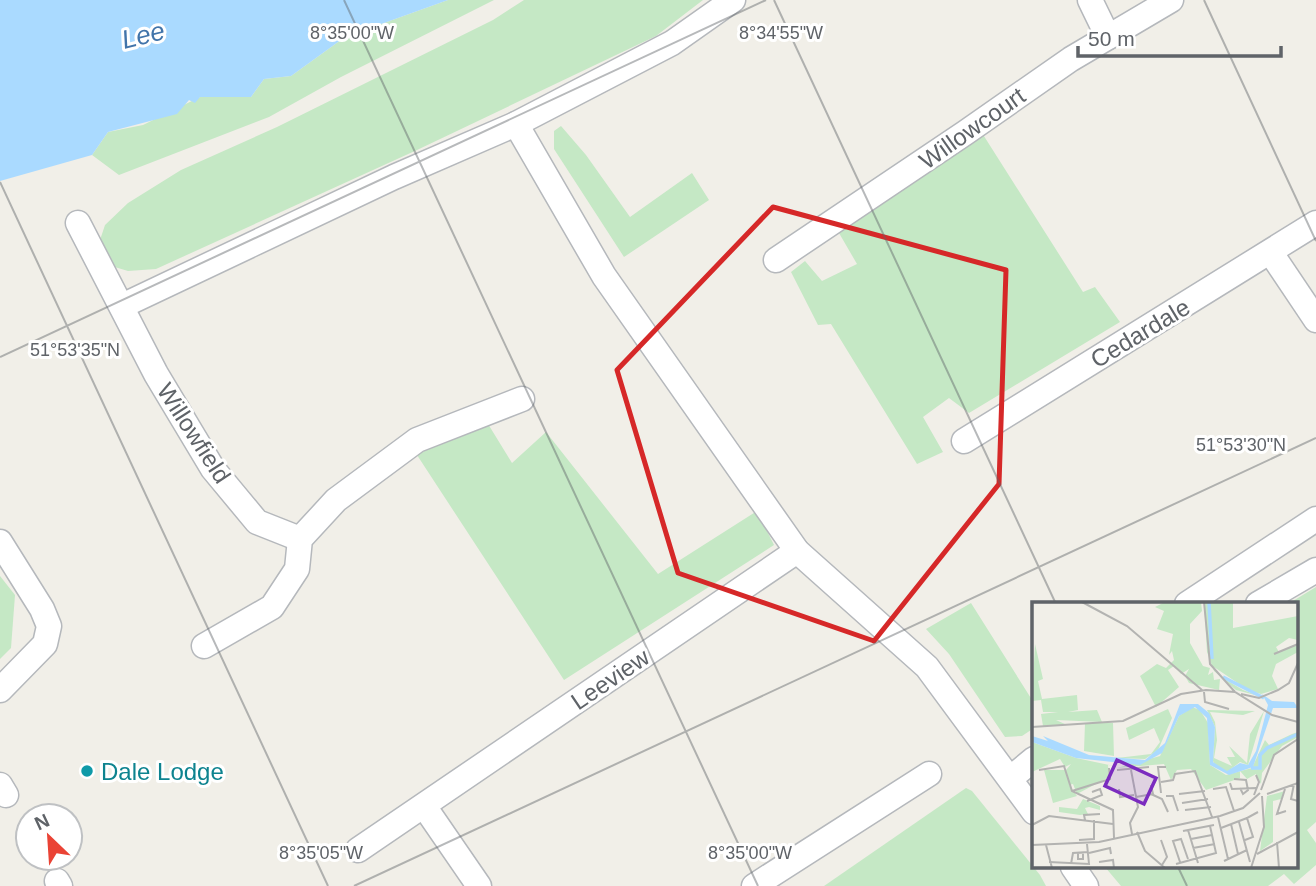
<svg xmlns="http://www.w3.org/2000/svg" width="1316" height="886" font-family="Helvetica,sans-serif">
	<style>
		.green { fill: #c5e8c5 }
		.water { fill: #aadaff }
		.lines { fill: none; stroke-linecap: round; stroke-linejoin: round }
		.minor-casing { stroke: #b5b8bc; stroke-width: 27 }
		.minor { stroke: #fff; stroke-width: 24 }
		.marked { fill: none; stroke: #d62828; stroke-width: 5; stroke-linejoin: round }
		.ticks { fill: none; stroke: #5f6368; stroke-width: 2; stroke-opacity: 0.45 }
		.culture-dot { fill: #0f9aa8; stroke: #fff; stroke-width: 2.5 }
		.labels { text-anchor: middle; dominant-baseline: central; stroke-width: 6; stroke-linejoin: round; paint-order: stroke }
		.street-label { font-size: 24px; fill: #5f6368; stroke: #fff }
		.culture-label { font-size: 24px; fill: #0d838f; stroke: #fff; text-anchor: start }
		.water-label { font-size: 26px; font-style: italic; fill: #4174aa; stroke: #fff }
		.inset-river { fill: none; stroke: #aadaff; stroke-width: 3.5 }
		.inset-road { fill: none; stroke: #b3b3b1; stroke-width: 2 }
		.view { fill: #7b2cbf; fill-opacity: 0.15; stroke: #7b2cbf; stroke-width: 3.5 }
		.inset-edge { fill: none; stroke: #5f6368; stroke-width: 3.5 }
		.ticks-label { font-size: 18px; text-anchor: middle; fill: #5f6368; stroke: #fff; stroke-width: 6; stroke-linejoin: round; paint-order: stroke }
	</style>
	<rect width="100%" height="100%" fill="#f1efe8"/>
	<!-- green -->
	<g class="green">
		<path d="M448 0H494L341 77 269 117 119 175 92 155 108 132 143 125 200 97H251L264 79 291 76 345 37Z"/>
		<path d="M524 0H703L656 36 417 150 156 269 128 271 108 265 98 246 105 225 128 203 181 170 277 127 493 20Z"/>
		<path d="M561 126 586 155 630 217 692 173 709 200 624 257 554 149V131Z"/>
		<path d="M982 133 1083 292 1095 287 1120 322 969 413 949 398 923 417 943 452 917 464 831 324 818 325 791 272 805 261 822 281 857 264 839 233Z"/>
		<path d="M485 419 512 463 546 432 658 574 757 511 774 545 564 680 417 455Z"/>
		<path d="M0 576 15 595 11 648 0 659Z"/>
		<path d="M1316 587V822L1307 830 1316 843V865L1294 884 1284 874 1268 886H1121L1105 867H1297V604H1288Z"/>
		<path d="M971 603 1034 703V728L1022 736 1005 737 949 654 926 629Z"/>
		<path d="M966 788 972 791 1040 875 1046 886H824Z"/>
	</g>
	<!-- water -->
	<path class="water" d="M0 0H448L345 37 291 76 264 79 251 97H200L195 103 189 100 177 114 108 132 92 155 0 181Z"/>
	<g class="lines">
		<!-- minor casing -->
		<g class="minor-casing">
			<g id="minor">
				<path d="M1090 0 1108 37"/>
				<path d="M516 124 604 276 797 551 927 667 1034 812"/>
				<path d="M78 223 156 374 213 469 257 522 300 539"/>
				<path d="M1271 253 1316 320"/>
				<path d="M776 260 965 133 1071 59 1171 0"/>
				<path d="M122 306 394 177 516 124 672 43 733 0"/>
				<path d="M964 441 1316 223"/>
				<path d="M0 542 42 609 49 626 45 644 0 690"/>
				<path d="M1187 604 1316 519"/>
				<path d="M1258 604 1316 570"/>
				<path d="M204 646 272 607 297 569 300 539 336 500 417 440 522 399"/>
				<path d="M1011 778 1034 759"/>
				<path d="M0 785 6 795"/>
				<path d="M424 806 479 886"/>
				<path d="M358 850 797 551"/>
				<path d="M1073 867 1086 886"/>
				<path d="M57 881 60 886"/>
				<path d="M754 886 929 774"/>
			</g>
		</g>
		<!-- minor -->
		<use href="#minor" class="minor"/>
	</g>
	<!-- marked area -->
	<path class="marked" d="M773 207 1006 270 999 484 874 641 678 573 617 370Z"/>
	<!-- ticks -->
	<path class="ticks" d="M344 0 758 886M774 0 1056 604M1204 0 1316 241M0 182 328 886M0 357 766 0M1178 867 1187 886M354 886 1316 438"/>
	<!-- markers -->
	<circle class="culture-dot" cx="87" cy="771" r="7"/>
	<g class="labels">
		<!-- street labels -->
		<g class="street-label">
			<text transform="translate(972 128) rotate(-35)">Willowcourt</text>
			<text transform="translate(1140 333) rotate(-31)">Cedardale</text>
			<text transform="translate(194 433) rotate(57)">Willowfield</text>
			<text transform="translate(610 679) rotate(-34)">Leeview</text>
		</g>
		<!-- culture labels -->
		<g class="culture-label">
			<text x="101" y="771">Dale Lodge</text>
		</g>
		<!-- water labels -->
		<g class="water-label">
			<text transform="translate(143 35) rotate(-14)">Lee</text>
		</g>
	</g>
	<!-- overview -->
	<g transform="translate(1032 602)">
		<rect width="266" height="266" fill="#f1efe8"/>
		<path d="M133 0H169L170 9 158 22V41L171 64 178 66 176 73 181 70 182 78 188 77 187 88 157 81 153 74 157 67 149 72 142 64 136 68 147 85 124 105 108 74 125 62 134 66 142 58 140 49 137 53 141 32 125 27 132 9 123 5ZM172 0H201V26L266 14V38L257 36 244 45 247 50 266 42V50L244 62 240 74 246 87 229 92 216 88 182 65 189 75 211 88 227 94 204 88 182 69 175 50ZM3 42 11 77 6 79 10 97 45 93 46 108 36 110 65 108 70 120 24 118 35 123 11 124 9 112 26 110H11L9 98 0 99ZM160 105 168 108 176 121 178 163 194 173 220 166 233 138 237 143 260 132 266 130V135L250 144 230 171 229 182 224 172 215 177 208 169V176L174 188 159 167 145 168 139 178 132 162 85 166 128 154 147 114ZM136 107 140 116 126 148 113 157 85 156 119 152 128 140 122 126 97 138 94 126ZM175 108 223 109 211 113 178 110 183 120 185 138 182 156 200 164 195 155H203L197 144 215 161 218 132 232 109 216 163 208 160 195 170 183 163 181 159 183 125ZM53 121H81L82 154 52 149ZM0 140 44 156 82 164 76 163 77 175 45 192 41 182 37 183 45 194 21 201 12 168H34L39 162 33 165 28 157 0 170ZM253 189 249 197 241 199V240L228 249 235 194ZM51 197 68 204V208L57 205 53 206 56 212 48 213 27 210V205L45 207Z" fill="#c5e8c5"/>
		<path d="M230 92 240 99 262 100 266 106H241L221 165 197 173 178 163 175 116 163 105 147 114 130 151 108 163 44 156 0 140V134L16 139 11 134 57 153 113 158 133 141 148 102H166L177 111 183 125 181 160 195 169 208 161 216 163 224 149 236 103Z" fill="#aadaff"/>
		<path class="inset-river" d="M177 0 180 57M191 75 232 96M219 166H228V153L235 146 266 132"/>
		<path class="inset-road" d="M50 0 95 24 170 88M172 0 178 62 203 90M242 52 266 42M172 90 173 100 197 107M209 92 227 96 246 88 257 81 266 61M0 125 91 119 149 92 174 88 203 90 240 113 266 120M7 168 32 164 40 189 81 208 82 236M85 168 117 165M99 168 106 205 98 221 100 232M202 177 214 178 216 188 211 192 208 186M129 180 141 178 143 172 163 169 180 215M198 181 200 187 224 186M262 182 259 197 266 199M87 187 88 195 102 193M181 187 194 185 202 209M253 187 245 212 254 209M229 188 242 153 266 137M40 189 78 177 77 166M129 191 126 165H134M119 192 130 197 136 210M147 192 173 189M235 192 266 181M222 193 227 180 224 173M134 194H141L146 209M104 195 121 192 119 183M55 199 70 193 68 187 60 190M150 201 176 197M153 208 179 205M186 215 196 257M53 218 52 213 68 212M207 220 218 260M199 222 206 252M0 223 17 214 81 222M189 226 215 216M156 228 166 261M151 229 182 223M105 230 113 249 133 266M159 237 180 233M47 238 62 237V218M129 238 135 255 130 263M213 238 221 235 215 216 226 210M245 240 247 266M0 243 67 240 188 214 211 206 228 191M14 243 20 266M161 246 183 242M46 251H51V257H46ZM57 251 78 246 79 252M225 252 266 230M192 259 215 248M17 260 57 262 55 242M67 260 81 258 82 266M148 260 141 239 149 237 156 257M39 262 41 251 56 250M144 262 184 251 178 224M219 266 232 225 230 194"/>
		<path class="view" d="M85 158 124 176 112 202 73 184Z"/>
		<rect width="266" height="266" class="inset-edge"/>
	</g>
	<g class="ticks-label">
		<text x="352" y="39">8°35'00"W</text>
		<text x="781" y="39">8°34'55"W</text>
		<text x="75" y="356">51°53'35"N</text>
		<text x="1241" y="451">51°53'30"N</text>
		<text x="321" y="859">8°35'05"W</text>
		<text x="750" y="859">8°35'00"W</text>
	</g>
	<!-- north arrow -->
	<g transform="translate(49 837) rotate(335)"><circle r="33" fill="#ffffff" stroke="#bfc1c3" stroke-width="2"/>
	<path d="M0-5L12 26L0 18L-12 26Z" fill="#ea4335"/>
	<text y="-10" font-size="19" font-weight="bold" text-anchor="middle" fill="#5f6368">N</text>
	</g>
	<!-- scale -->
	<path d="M1078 46v10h203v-10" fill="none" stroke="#5f6368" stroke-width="3.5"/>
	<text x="1088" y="46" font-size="21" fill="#5f6368" stroke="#ffffff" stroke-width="5" paint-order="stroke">50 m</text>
</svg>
